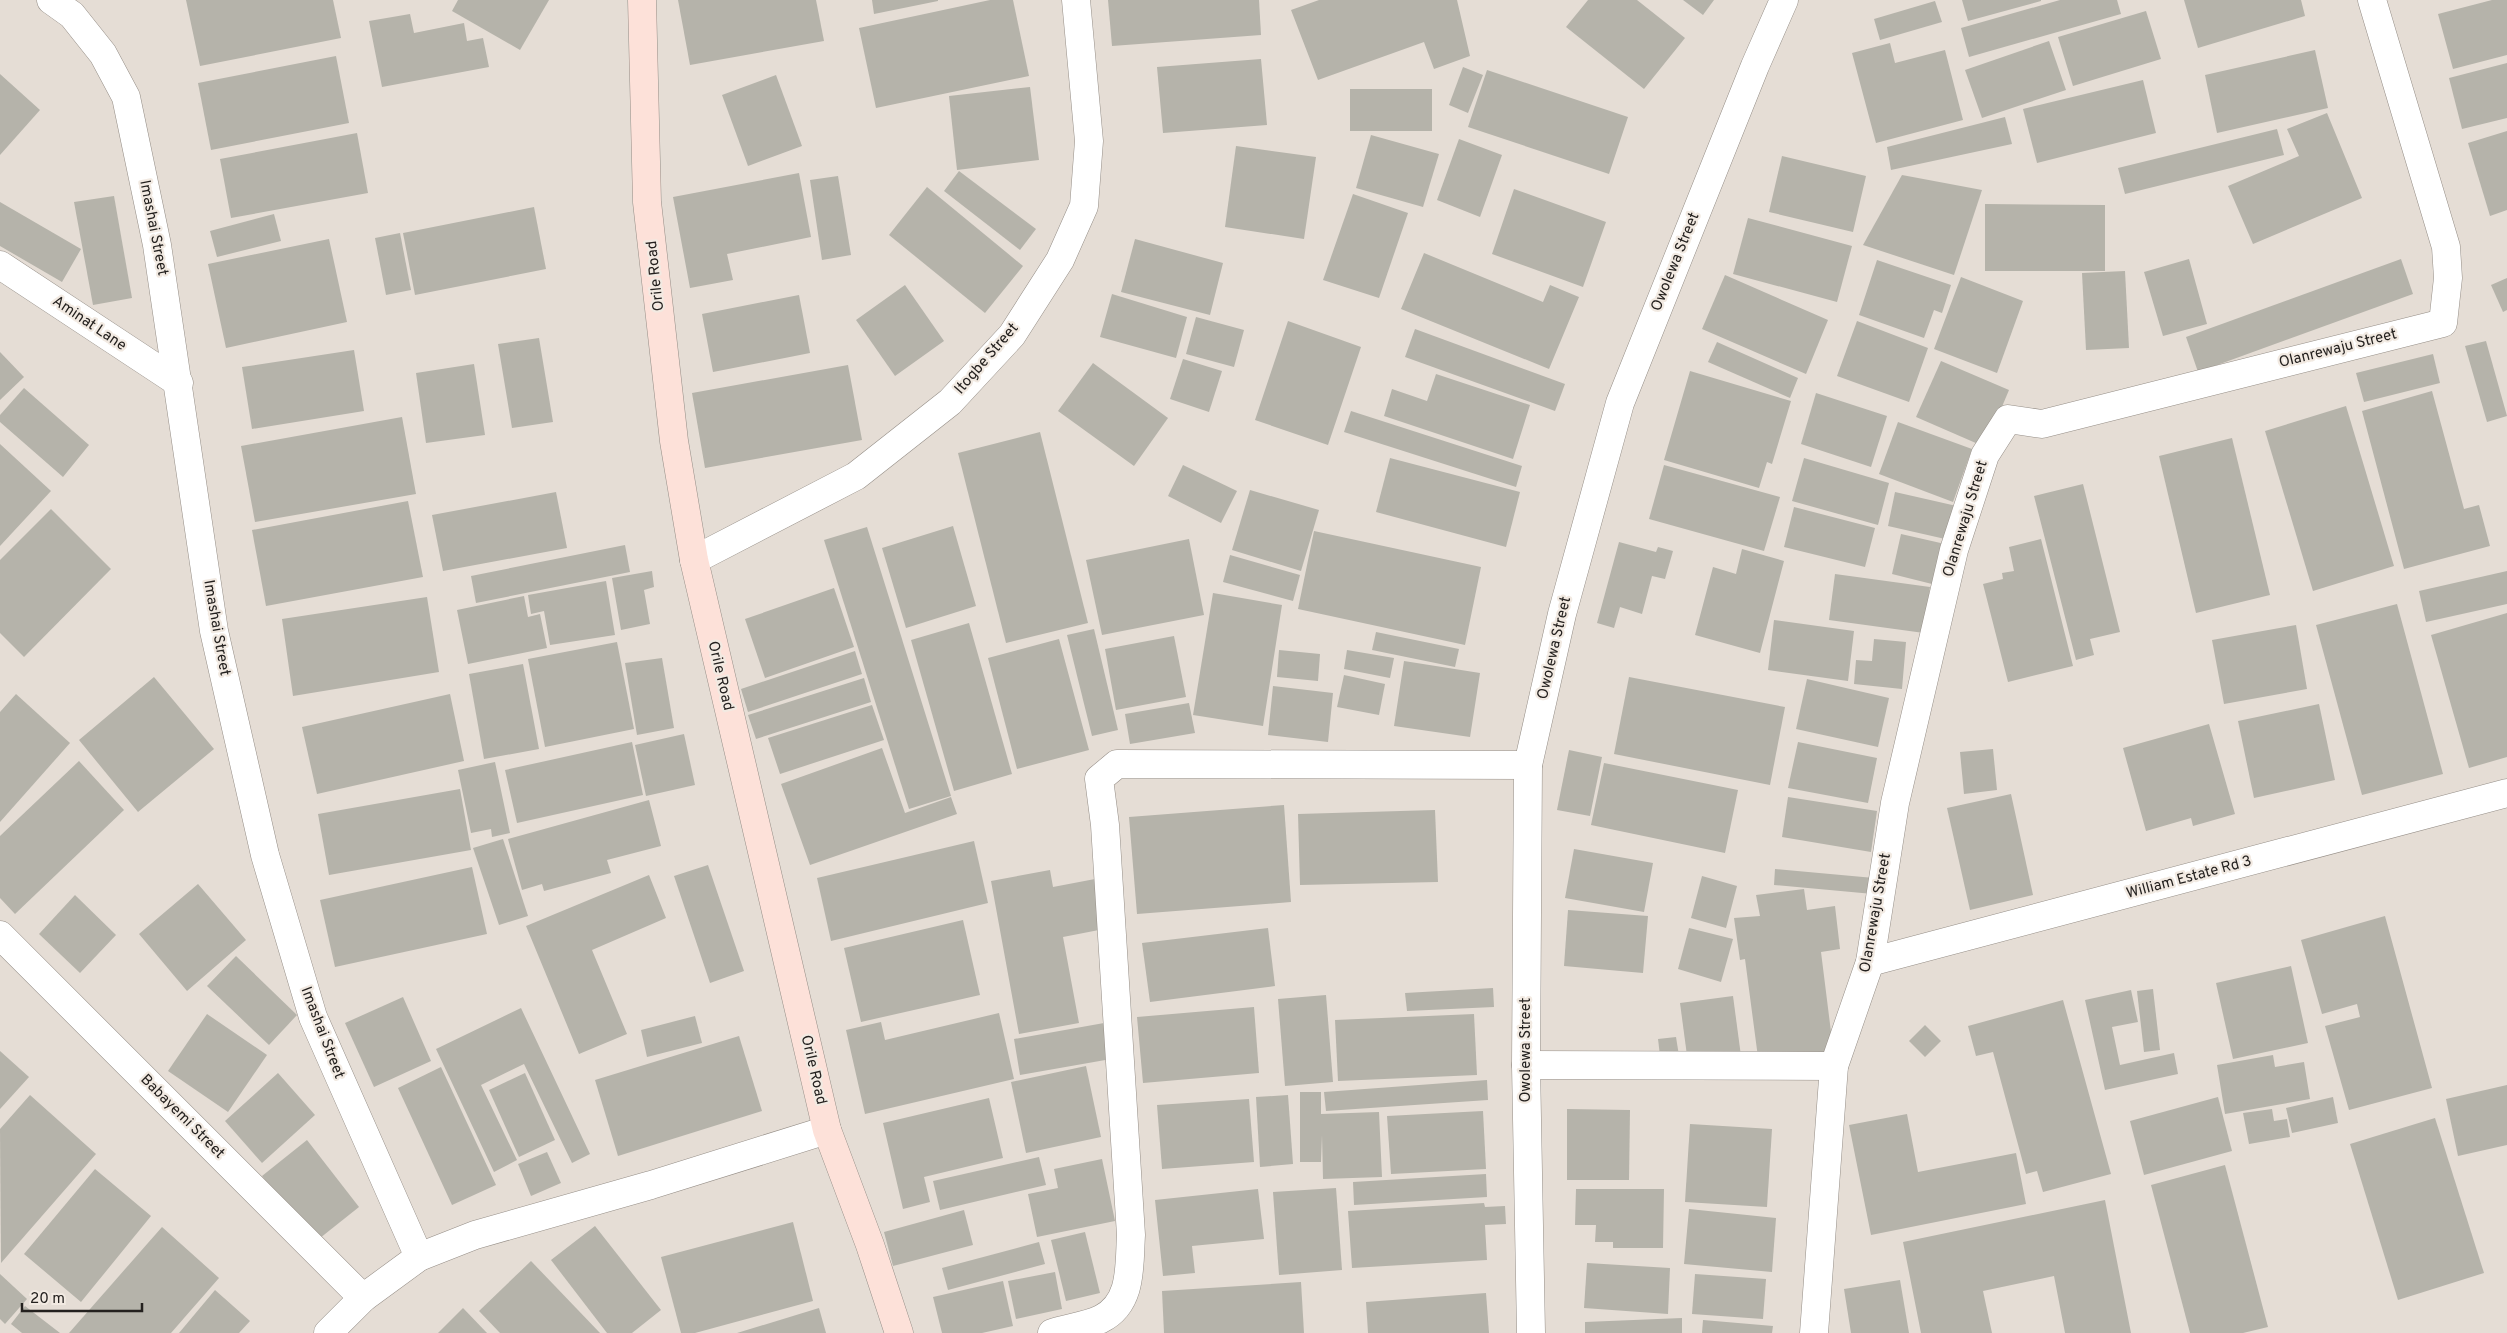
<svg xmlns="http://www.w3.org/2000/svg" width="2507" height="1333" font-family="Overpass,sans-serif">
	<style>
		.building { fill: #b5b3aa }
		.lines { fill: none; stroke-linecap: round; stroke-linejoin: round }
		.street-casing { stroke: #958e87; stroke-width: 29 }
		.secondary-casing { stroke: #958e87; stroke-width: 29 }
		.street { stroke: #fff; stroke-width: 28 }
		.secondary { stroke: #fde1d9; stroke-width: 28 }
		.labels { text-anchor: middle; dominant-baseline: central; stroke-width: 4.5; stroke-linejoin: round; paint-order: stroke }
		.street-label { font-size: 15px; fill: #24211f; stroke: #f2eae2 }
	</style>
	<rect width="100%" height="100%" fill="#e5ddd5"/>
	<!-- building -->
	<g class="building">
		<path d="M186 0H333L341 38 200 66Z"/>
		<path d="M458 0H549L520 50 452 11Z"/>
		<path d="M678 0H816L824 41 690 65Z"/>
		<path d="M872 0H938V1L874 14Z"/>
		<path d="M990 0H1013L1029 76 876 108 859 28Z"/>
		<path d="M1108 0H1259L1261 35 1112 46Z"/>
		<path d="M1319 0H1457L1470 56 1434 69 1424 42 1318 80 1291 10Z"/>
		<path d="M1588 0H1637L1685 38 1644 89 1566 27Z"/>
		<path d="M1683 0H1714L1703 15Z"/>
		<path d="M1962 0H2041V1L1968 21Z"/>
		<path d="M2060 0H2117L2121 14 1969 57 1961 28Z"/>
		<path d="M2184 0H2301L2305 16 2198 48Z"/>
		<path d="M2492 0H2507V55L2453 69 2438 14Z"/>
		<path d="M1935 1 1942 22 1880 40 1874 19Z"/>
		<path d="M2146 11 2161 59 2073 86 2058 37Z"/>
		<path d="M410 14 414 33 464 23 467 41 483 38 489 67 382 87 369 21Z"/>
		<path d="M2049 41 2066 90 1982 118 1965 70Z"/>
		<path d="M1890 43 1895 63 1945 50 1963 120 1876 143 1852 53Z"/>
		<path d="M2315 50 2328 108 2217 133 2205 75Z"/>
		<path d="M336 56 349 123 211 150 198 83Z"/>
		<path d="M1261 59 1267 125 1163 133 1157 67Z"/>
		<path d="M2507 63V118L2462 129 2449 78Z"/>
		<path d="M1463 67 1483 75 1468 113 1449 105Z"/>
		<path d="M1487 70 1628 117 1609 174 1468 127Z"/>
		<path d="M0 74 40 110 0 155Z"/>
		<path d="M776 75 802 146 748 166 722 95Z"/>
		<path d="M2143 80 2156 133 2037 163 2023 109Z"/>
		<path d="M1030 87 1039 160 957 170 949 96Z"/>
		<rect x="1350" y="89" width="82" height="42"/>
		<path d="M2327 113 2362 198 2253 244 2228 186 2299 156 2287 129Z"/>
		<path d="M2005 117 2012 144 1891 170 1887 147Z"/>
		<path d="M2277 129 2284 155 2125 194 2118 168Z"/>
		<path d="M2507 131V210L2490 216 2468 143Z"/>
		<path d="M357 133 368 193 231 218 220 159Z"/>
		<path d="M1371 135 1439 154 1423 207 1356 188Z"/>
		<path d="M1459 139 1502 155 1480 217 1437 200Z"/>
		<path d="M1236 146 1316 157 1304 239 1225 227Z"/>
		<path d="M1782 156 1866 176 1853 232 1769 212Z"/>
		<path d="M959 171 1036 229 1020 250 944 191Z"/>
		<path d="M799 173 811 237 727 254 733 280 690 288 673 197Z"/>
		<path d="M1902 175 1982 190 1954 275 1863 245Z"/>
		<path d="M838 176 851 255 822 260 810 180Z"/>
		<path d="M927 187 1023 266 985 313 889 235Z"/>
		<path d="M1514 189 1606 222 1583 287 1492 254Z"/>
		<path d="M1353 194 1408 213 1379 298 1323 280Z"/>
		<path d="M114 196 132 298 93 305 74 202Z"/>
		<path d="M0 202 81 249 62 282 0 246Z"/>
		<path d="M1985 204 2105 205V271H1985Z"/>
		<path d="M534 207 546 269 415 295 403 233Z"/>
		<path d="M274 214 281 241 217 257 210 231Z"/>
		<path d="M1748 218 1852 246 1837 302 1733 274Z"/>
		<path d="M400 233 411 290 386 295 375 238Z"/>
		<path d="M329 239 347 322 226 348 208 264Z"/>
		<path d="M1135 239 1223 263 1210 315 1121 292Z"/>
		<path d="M1424 253 1543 302 1550 285 1579 297 1549 369 1401 309Z"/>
		<path d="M2189 259 2207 324 2163 336 2144 272Z"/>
		<path d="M2401 259 2413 294 2198 372 2186 337Z"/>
		<path d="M1877 260 1951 285 1942 313 1934 310 1924 338 1859 315Z"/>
		<path d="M2125 271 2129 348 2086 350 2082 273Z"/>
		<path d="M1725 275 1828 320 1806 374 1702 329Z"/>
		<path d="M1961 277 2023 301 1997 373 1934 349Z"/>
		<path d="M2507 278V310L2503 312 2491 285Z"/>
		<path d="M905 285 944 341 895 376 856 320Z"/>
		<path d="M1112 294 1187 317 1176 358 1100 337Z"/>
		<path d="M799 295 810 353 713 372 702 314Z"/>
		<path d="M1196 317 1244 330 1234 367 1186 354Z"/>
		<path d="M1288 321 1361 347 1328 445 1255 420Z"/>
		<path d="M1857 321 1928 348 1909 402 1837 376Z"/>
		<path d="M1415 329 1565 384 1555 411 1405 357Z"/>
		<path d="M539 338 553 422 512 428 498 344Z"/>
		<path d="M2486 341 2507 416 2487 422 2465 346Z"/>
		<path d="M1717 342 1798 378 1790 398 1708 362Z"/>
		<path d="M354 350 364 411 252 429 242 367Z"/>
		<path d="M0 352 24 377 0 400Z"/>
		<path d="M2433 354 2440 383 2364 402 2356 373Z"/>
		<path d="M1183 359 1222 371 1209 412 1170 399Z"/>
		<path d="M1941 361 2009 390 1985 447 1916 417Z"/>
		<path d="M1093 363 1168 418 1134 466 1058 411Z"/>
		<path d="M474 364 485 435 426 443 416 373Z"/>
		<path d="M848 365 862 440 705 468 692 393Z"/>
		<path d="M1690 371 1791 401 1772 464 1767 462 1759 488 1664 460Z"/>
		<path d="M1436 374 1530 405 1513 459 1384 416 1392 389 1427 401Z"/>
		<path d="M24 388 89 445 63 477 0 422V415Z"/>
		<path d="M2432 391 2464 509 2479 505 2490 546 2404 569 2362 411Z"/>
		<path d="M1816 393 1887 416 1871 467 1801 444Z"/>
		<path d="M2346 406 2394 566 2313 591 2265 431Z"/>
		<path d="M1351 411 1522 466 1516 487 1344 432Z"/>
		<path d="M402 417 416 494 255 522 241 446Z"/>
		<path d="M1898 422 1972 449 1953 502 1879 474Z"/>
		<path d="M1040 432 1088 623 1006 643 958 453Z"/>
		<path d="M2232 438 2270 595 2196 613 2159 456Z"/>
		<path d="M0 444 51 491 0 546Z"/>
		<path d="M1390 458 1520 492 1506 547 1376 512Z"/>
		<path d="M1804 458 1889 483 1878 525 1792 501Z"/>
		<path d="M1183 465 1237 491 1221 523 1168 496Z"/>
		<path d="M1664 465 1780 497 1764 551 1649 519Z"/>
		<path d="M2083 484 2120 632 2090 639 2094 655 2076 660 2034 496Z"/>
		<path d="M1250 490 1319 510 1301 571 1232 550Z"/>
		<path d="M556 492 567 548 443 571 432 515Z"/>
		<path d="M1895 492 1961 507 1954 541 1888 526Z"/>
		<path d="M408 501 423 577 266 606 252 530Z"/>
		<path d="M1794 507 1875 528 1865 567 1784 547Z"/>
		<path d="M51 509 111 569 24 657 0 633V560Z"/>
		<path d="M953 526 976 606 906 628 882 548Z"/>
		<path d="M867 527 951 796 909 809 824 540Z"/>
		<path d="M1314 531 1481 567 1465 645 1298 609Z"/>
		<path d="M1901 534 1945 544 1936 585 1892 574Z"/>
		<path d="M1189 539 1204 615 1102 635 1086 560Z"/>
		<path d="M2041 539 2073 666 2008 682 1983 584 2003 579 2002 573 2014 571 2009 547Z"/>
		<path d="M1619 542 1656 552 1658 547 1673 551 1665 579 1652 576 1642 614 1620 607 1614 628 1597 623Z"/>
		<path d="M625 545 630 572 476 603 471 576Z"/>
		<path d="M1742 549 1784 561 1760 653 1695 635 1713 567 1736 574Z"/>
		<path d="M1230 555 1300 575 1293 601 1223 582Z"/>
		<path d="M652 571 654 587 644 590 650 624 621 630 612 578Z"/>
		<path d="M2507 571V604L2426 622 2419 591Z"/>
		<path d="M1835 574 1930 587 1924 633 1829 620Z"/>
		<path d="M606 581 615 635 550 645 544 611 531 614 528 595Z"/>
		<path d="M834 588 854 647 765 678 745 619Z"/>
		<path d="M1213 593 1282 605 1263 726 1193 715Z"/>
		<path d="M524 596 528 617 540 614 547 648 468 664 457 610Z"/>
		<path d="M427 597 439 672 293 696 282 619Z"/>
		<path d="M2397 604 2443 774 2362 795 2316 625Z"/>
		<path d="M2507 613V757L2469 768 2431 635Z"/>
		<path d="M1774 620 1854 631 1848 681 1768 670Z"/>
		<path d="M969 623 1012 774 954 791 911 640Z"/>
		<path d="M2296 625 2307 689 2224 704 2212 640Z"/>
		<path d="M1094 629 1118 730 1092 736 1067 635Z"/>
		<path d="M1376 632 1459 649 1455 667 1372 650Z"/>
		<path d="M1174 636 1186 697 1116 710 1105 649Z"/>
		<path d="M1059 639 1089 750 1017 769 988 658Z"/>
		<path d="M1874 639 1906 642 1902 689 1854 684 1856 660 1872 661Z"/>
		<path d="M617 642 634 729 545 747 528 659Z"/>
		<path d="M1279 650 1320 654 1318 681 1277 677Z"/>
		<path d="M1347 650 1394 658 1390 678 1344 669Z"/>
		<path d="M855 651 862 674 748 712 741 689Z"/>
		<path d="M662 658 674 728 637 735 625 663Z"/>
		<path d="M1404 661 1480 673 1470 737 1394 726Z"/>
		<path d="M523 664 539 749 484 759 469 674Z"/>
		<path d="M1344 675 1385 684 1379 715 1337 707Z"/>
		<path d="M154 677 214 749 138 812 79 740Z"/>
		<path d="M1629 677 1785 707 1770 785 1614 754Z"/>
		<path d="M864 678 871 702 756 739 748 715Z"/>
		<path d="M1807 679 1889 698 1878 747 1796 729Z"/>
		<path d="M1273 686 1333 693 1328 742 1268 735Z"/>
		<path d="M16 694 70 743 0 822V712Z"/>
		<path d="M450 694 464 761 317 794 302 727Z"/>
		<path d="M1189 703 1195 733 1130 744 1125 714Z"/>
		<path d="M2319 704 2335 780 2254 798 2238 721Z"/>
		<path d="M872 705 884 740 780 774 768 738Z"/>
		<path d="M2209 724 2235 814 2193 826 2191 818 2146 831 2123 748Z"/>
		<path d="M684 734 695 785 646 796 635 745Z"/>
		<path d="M632 742 643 795 517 823 505 770Z"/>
		<path d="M1798 742 1877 758 1868 803 1788 788Z"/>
		<path d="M882 748 905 813 951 797 957 814 810 865 781 784Z"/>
		<path d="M1993 749 1997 790 1964 794 1960 752Z"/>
		<path d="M1569 750 1602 757 1590 816 1557 810Z"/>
		<path d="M79 761 124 810 15 914 0 898V836Z"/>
		<path d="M495 762 510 833 492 837 491 829 471 833 458 770Z"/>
		<path d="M1604 763 1738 790 1725 853 1591 825Z"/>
		<path d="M460 789 471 850 329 875 318 814Z"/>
		<path d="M2011 794 2033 895 1970 910 1947 808Z"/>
		<path d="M1788 797 1877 811 1871 852 1782 837Z"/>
		<path d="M649 800 661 846 607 860 611 873 544 891 542 884 522 890 508 839Z"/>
		<path d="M1284 805 1291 902 1137 914 1129 817Z"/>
		<path d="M1435 810 1438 882 1300 885 1298 814Z"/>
		<path d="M503 839 528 916 499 925 473 848Z"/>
		<path d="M974 841 988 903 831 941 817 878Z"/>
		<path d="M1574 849 1653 863 1644 912 1565 898Z"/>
		<path d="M708 865 744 971 710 983 674 876Z"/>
		<path d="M472 867 487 934 335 967 320 900Z"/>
		<path d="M1775 869 1874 878 1873 894 1774 885Z"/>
		<path d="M1050 870 1053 887 1095 879 1104 929 1063 937 1079 1023 1019 1034 991 881Z"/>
		<path d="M649 875 666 918 592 950 627 1034 579 1054 526 926Z"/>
		<path d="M1702 876 1737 886 1726 928 1691 918Z"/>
		<path d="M198 884 246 940 187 991 139 934Z"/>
		<path d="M1804 889 1807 910 1835 906 1840 949 1821 952 1834 1056 1759 1065 1745 959 1740 960 1734 918 1760 916 1756 895Z"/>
		<path d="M75 895 116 935 80 973 39 934Z"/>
		<path d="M1568 910 1648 916 1643 973 1564 966Z"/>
		<path d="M2385 916 2432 1088 2349 1110 2325 1026 2360 1017 2357 1004 2322 1014 2301 940Z"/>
		<path d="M963 920 980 995 861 1022 844 948Z"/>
		<path d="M1268 928 1275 986 1150 1002 1142 943Z"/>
		<path d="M1689 928 1733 939 1721 982 1678 969Z"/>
		<path d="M236 956 297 1015 269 1045 207 986Z"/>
		<path d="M2291 966 2308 1043 2233 1059 2216 983Z"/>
		<path d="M1493 988 1494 1007 1407 1011 1405 993Z"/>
		<path d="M2153 989 2160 1050 2144 1052 2137 991Z"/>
		<path d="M2131 990 2138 1022 2112 1027 2120 1065 2174 1053 2178 1074 2105 1090 2085 1000Z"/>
		<path d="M1326 995 1333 1082 1285 1086 1278 999Z"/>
		<path d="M1733 996 1741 1056 1688 1063 1680 1003Z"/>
		<path d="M403 997 431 1061 374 1087 345 1023Z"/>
		<path d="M2063 1000 2111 1174 2043 1192 2037 1171 2026 1174 1993 1052 1976 1056 1968 1026Z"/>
		<path d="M1254 1007 1259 1073 1143 1083 1137 1017Z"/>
		<path d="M521 1008 590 1154 572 1163 524 1064 481 1085 517 1160 494 1172 436 1049Z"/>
		<path d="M999 1013 1014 1079 865 1114 846 1030 881 1022 885 1040Z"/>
		<path d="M207 1014 267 1055 228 1112 168 1071Z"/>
		<path d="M1474 1014 1477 1075 1338 1081 1335 1020Z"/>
		<path d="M695 1016 702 1043 647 1057 641 1030Z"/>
		<path d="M1104 1023 1111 1059 1020 1075 1014 1039Z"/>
		<path d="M1925 1025 1941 1041 1925 1057 1909 1041Z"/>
		<path d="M739 1036 762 1111 618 1156 595 1080Z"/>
		<path d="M1676 1037 1680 1062 1661 1064 1658 1039Z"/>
		<path d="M0 1051 29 1077 0 1109Z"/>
		<path d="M2273 1055 2275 1067 2304 1062 2310 1099 2225 1114 2217 1065Z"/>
		<path d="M1086 1066 1101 1137 1026 1153 1011 1082Z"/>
		<path d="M441 1067 496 1185 452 1205 398 1088Z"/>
		<path d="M278 1073 315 1115 262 1163 225 1121Z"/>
		<path d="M525 1073 555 1140 519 1157 489 1090Z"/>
		<path d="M1487 1080 1488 1100 1326 1111 1324 1092Z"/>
		<path d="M2507 1085V1145L2458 1156 2446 1099Z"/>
		<path d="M1300 1092H1321V1114L1379 1112 1382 1177 1323 1179 1322 1135 1321 1162H1300Z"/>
		<path d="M30 1095 96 1154 1 1263 0 1129Z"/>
		<path d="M1288 1095 1293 1164 1260 1167 1256 1097Z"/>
		<path d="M2218 1097 2232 1151 2144 1175 2130 1121Z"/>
		<path d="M2333 1097 2338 1123 2292 1133 2286 1108Z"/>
		<path d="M989 1098 1003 1158 924 1177 930 1202 903 1209 883 1123Z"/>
		<path d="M1249 1099 1254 1162 1162 1169 1157 1105Z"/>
		<path d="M1567 1109 1630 1110 1629 1180H1567Z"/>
		<path d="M2272 1109 2274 1121 2287 1119 2290 1137 2249 1144 2243 1113Z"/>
		<path d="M1483 1111 1486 1169 1391 1174 1387 1116Z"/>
		<path d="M1907 1114 1918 1172 2016 1153 2026 1204 1871 1235 1849 1125Z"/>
		<path d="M2435 1118 2484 1273 2398 1300 2350 1144Z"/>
		<path d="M1690 1124 1772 1129 1767 1207 1685 1202Z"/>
		<path d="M307 1140 359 1207 315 1242 262 1176Z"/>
		<path d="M547 1152 561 1183 531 1196 518 1164Z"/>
		<path d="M1039 1157 1046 1185 940 1210 933 1181Z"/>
		<path d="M1102 1159 1115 1221 1037 1237 1028 1194 1058 1188 1054 1169Z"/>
		<path d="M2225 1165 2268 1327 2243 1333H2190L2151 1185Z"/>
		<path d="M95 1169 151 1216 81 1302 24 1254Z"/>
		<path d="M1486 1174 1487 1197 1354 1205 1353 1182Z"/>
		<path d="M1336 1188 1342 1270 1279 1275 1273 1192Z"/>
		<path d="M1258 1189 1264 1239 1192 1246 1195 1273 1163 1276 1155 1200Z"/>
		<path d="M1576 1189H1664L1663 1248H1613V1242H1595L1596 1225H1575Z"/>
		<path d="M2105 1200 2131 1333H2065L2054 1276 1983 1291 1992 1333H1921L1903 1242Z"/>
		<path d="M1484 1203 1485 1207 1505 1206 1506 1224 1485 1225 1487 1260 1352 1268 1348 1211Z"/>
		<path d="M1689 1209 1776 1218 1772 1272 1684 1264Z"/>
		<path d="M964 1210 973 1245 893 1266 884 1232Z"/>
		<path d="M793 1222 813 1301 695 1333H681L661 1257Z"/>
		<path d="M595 1226 661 1310 632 1333H607L551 1260Z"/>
		<path d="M162 1227 219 1278 171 1333H69Z"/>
		<path d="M1085 1232 1100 1293 1066 1301 1051 1240Z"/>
		<path d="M1039 1242 1045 1264 948 1290 942 1268Z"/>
		<path d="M531 1261 600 1333H500L479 1311Z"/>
		<path d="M1587 1263 1670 1268 1668 1314 1584 1308Z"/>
		<path d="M1055 1272 1062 1309 1016 1319 1008 1281Z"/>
		<path d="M0 1274 27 1299 5 1324 0 1319Z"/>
		<path d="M1695 1274 1766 1279 1763 1319 1692 1314Z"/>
		<path d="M1900 1280 1909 1333H1851L1844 1289Z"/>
		<path d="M1003 1281 1013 1326 982 1333H942L933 1297Z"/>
		<path d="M1301 1282 1304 1333H1164L1162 1291Z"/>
		<path d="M215 1290 250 1321 239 1333H179Z"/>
		<path d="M1486 1293 1489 1333H1368L1366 1302Z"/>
		<path d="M25 1306 60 1333H22L11 1324Z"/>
		<path d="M463 1308 487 1333H438Z"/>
		<path d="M819 1308 826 1333H737Z"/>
		<path d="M1682 1318V1333H1585V1322Z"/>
		<path d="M1703 1320 1773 1326 1772 1333H1702Z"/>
	</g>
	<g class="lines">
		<!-- street casing -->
		<g class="street-casing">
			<g id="street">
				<path d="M51 0 72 15 103 54 126 97 157 245 214 631 265 855 313 1017 419 1257"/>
				<path d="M0 265 179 383"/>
				<path d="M694 560 856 476 950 402 1012 335 1060 260 1084 206 1089 141 1076 0"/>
				<path d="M0 935 363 1298"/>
				<path d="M1870 962 2507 793"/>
				<path d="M1526 1065 1834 1066"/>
				<path d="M328 1333 363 1298 419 1257 475 1235 651 1185 827 1130"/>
				<path d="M1052 1333C1068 1328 1086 1326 1101 1319 1133 1303 1129 1265 1131 1235L1105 825 1099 779 1117 764 1528 765"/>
				<path d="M1531 1333 1526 1065 1528 765 1562 614 1620 403 1755 66 1784 0"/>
				<path d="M1814 1333 1834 1066 1870 962 1895 803 1954 550 1985 455 2008 419 2042 424 2443 323 2448 278 2446 247 2372 0"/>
			</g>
		</g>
		<!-- secondary casing -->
		<g class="secondary-casing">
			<path id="secondary" d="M642 0 647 202 674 441 694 560 827 1130 870 1245 899 1333"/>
		</g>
		<!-- street -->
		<use href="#street" class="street"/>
		<!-- secondary -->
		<use href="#secondary" class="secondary"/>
	</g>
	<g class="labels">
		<!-- street labels -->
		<g class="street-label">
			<text transform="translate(153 228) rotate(79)">Imashai Street</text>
			<text transform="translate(1676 262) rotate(-68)">Owolewa Street</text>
			<text transform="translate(656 276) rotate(-96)">Orile Road</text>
			<text transform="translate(89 324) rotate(34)">Aminat Lane</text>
			<text transform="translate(2338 349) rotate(-14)">Olanrewaju Street</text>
			<text transform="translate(987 359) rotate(-49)">Itogbe Street</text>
			<text transform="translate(1966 519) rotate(-73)">Olanrewaju Street</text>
			<text transform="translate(216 628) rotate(80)">Imashai Street</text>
			<text transform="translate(1555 648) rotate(-77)">Owolewa Street</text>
			<text transform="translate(720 676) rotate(77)">Orile Road</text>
			<text transform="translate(2189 878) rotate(-15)">William Estate Rd 3</text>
			<text transform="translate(1876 913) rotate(-80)">Olanrewaju Street</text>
			<text transform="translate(322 1033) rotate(69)">Imashai Street</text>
			<text transform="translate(1526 1050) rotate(-90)">Owolewa Street</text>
			<text transform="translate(813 1070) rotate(77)">Orile Road</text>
			<text transform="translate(182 1117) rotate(45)">Babayemi Street</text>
		</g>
	</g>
	<!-- scale -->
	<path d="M22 1303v8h120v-8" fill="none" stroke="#24211f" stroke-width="2.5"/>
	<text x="30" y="1303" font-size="15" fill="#24211f" stroke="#f2eae2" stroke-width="4" paint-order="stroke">20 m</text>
</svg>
